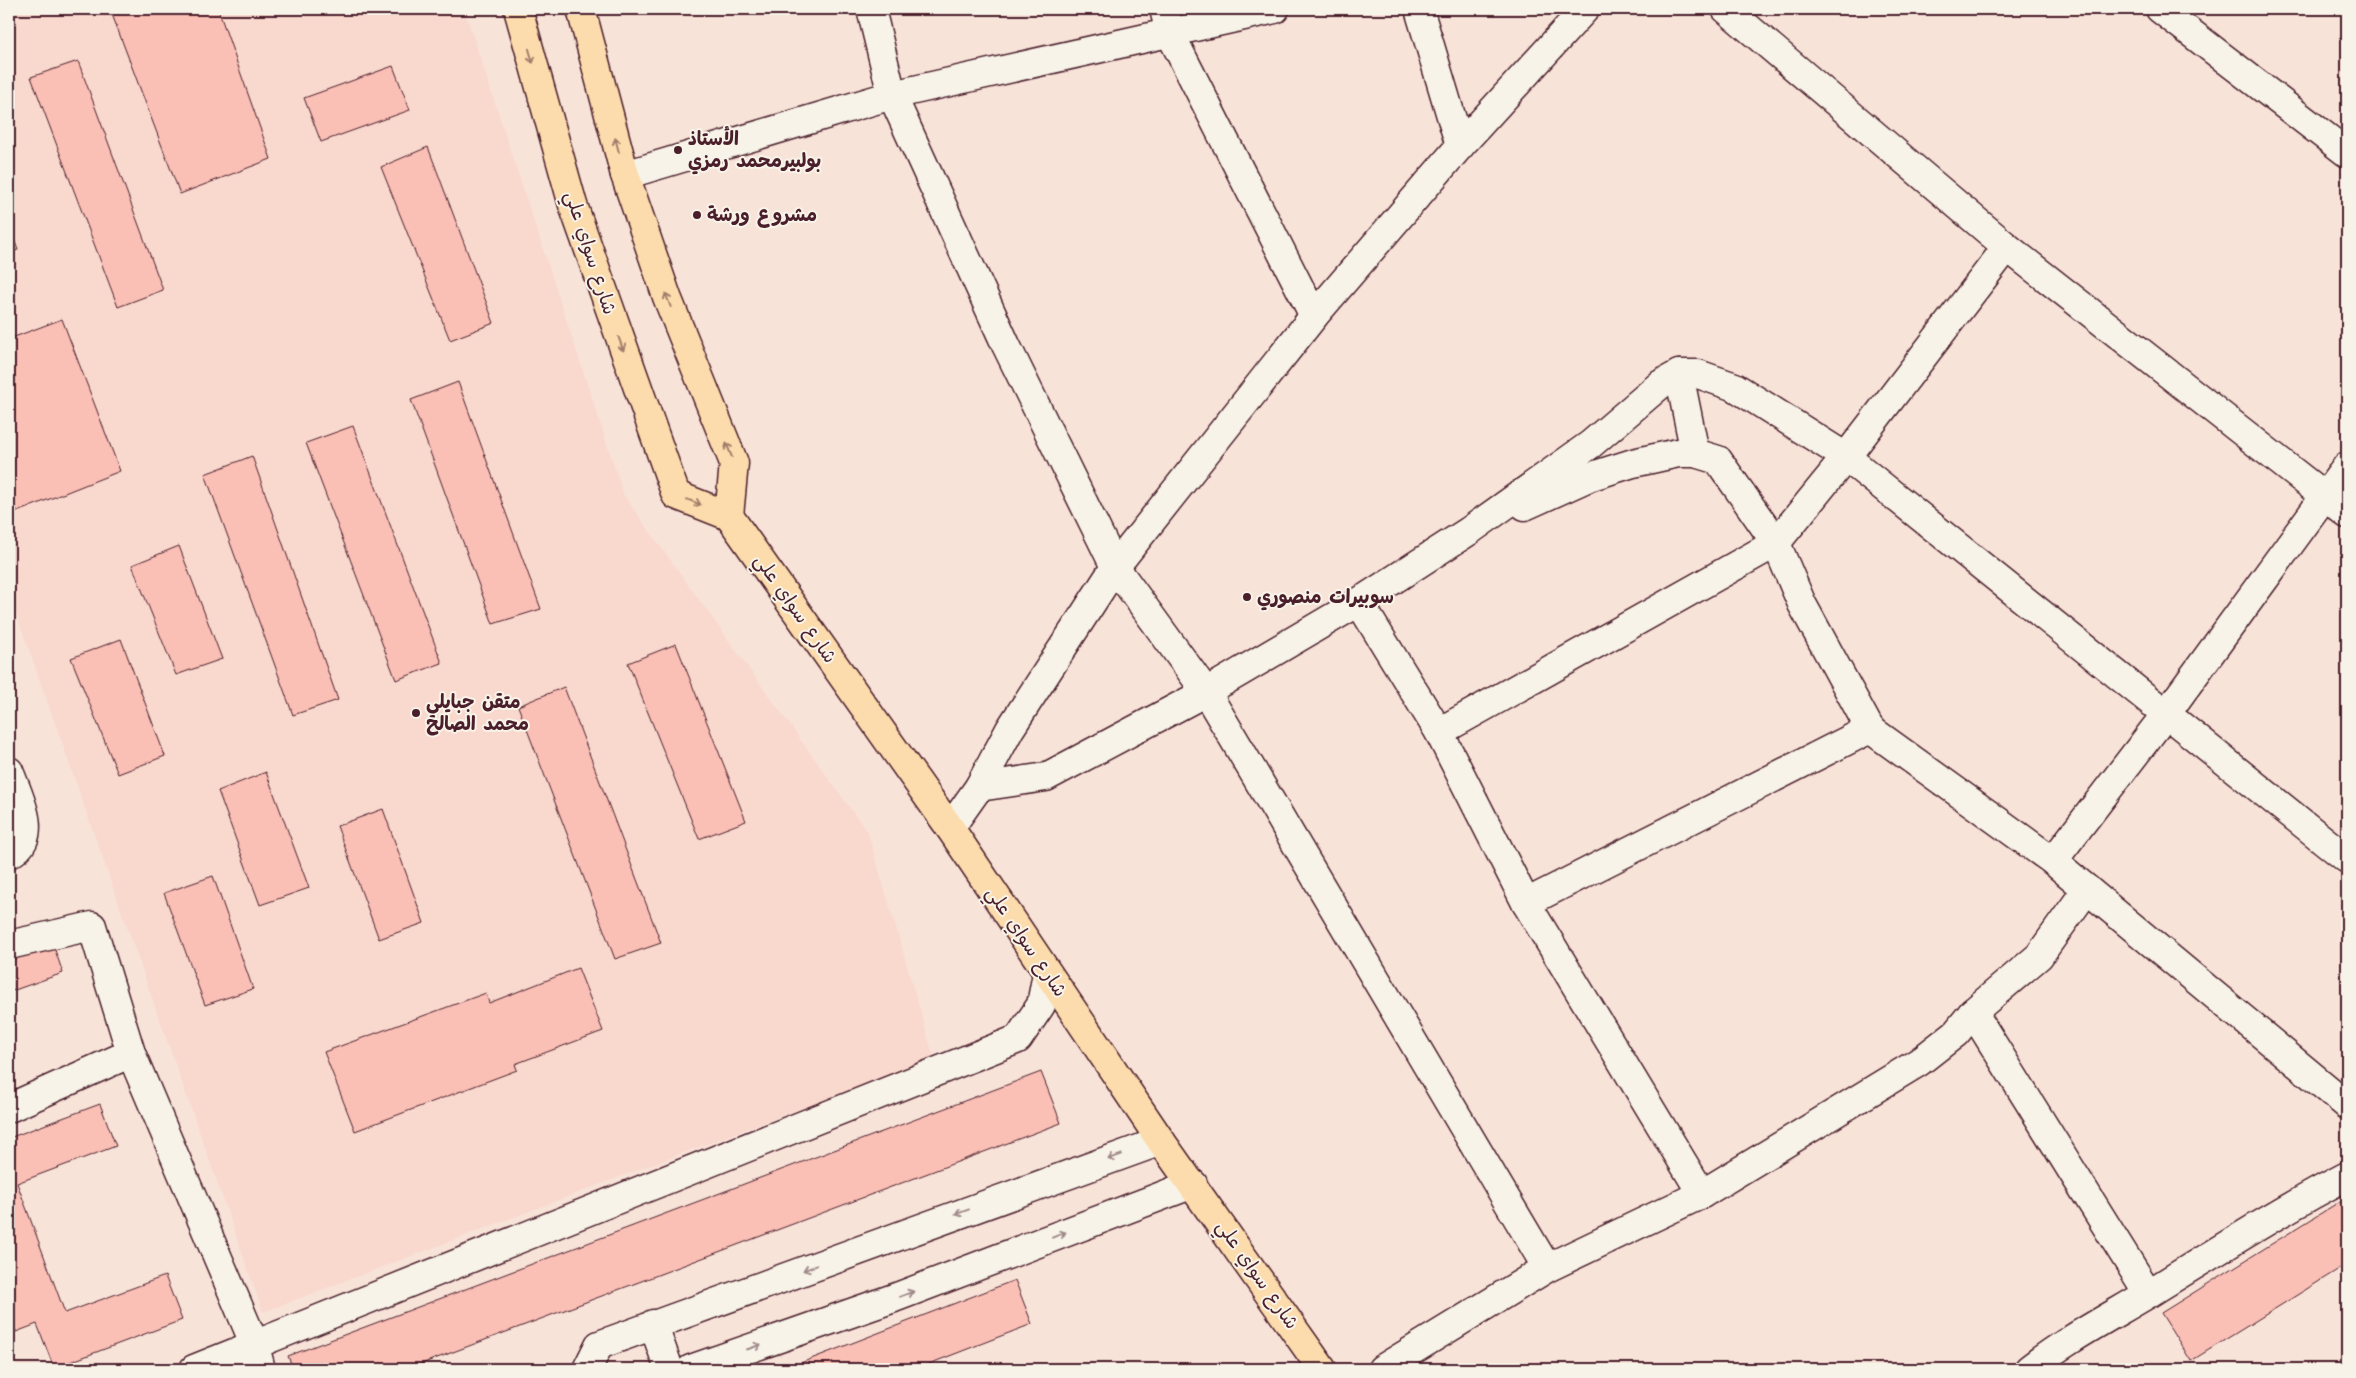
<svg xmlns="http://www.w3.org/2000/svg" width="2356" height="1378" font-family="'Architects Daughter','Playpen Sans Arabic',sans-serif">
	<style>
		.built { fill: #f9d8ce }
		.building { fill: #fabfb5; stroke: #4a1f2b }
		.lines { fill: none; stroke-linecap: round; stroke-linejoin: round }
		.minor-casing { stroke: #4a1f2b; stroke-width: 31 }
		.major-casing { stroke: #4a1f2b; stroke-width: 31 }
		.minor { stroke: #f7f3e8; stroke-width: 28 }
		.major { stroke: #fcdcac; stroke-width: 28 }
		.oneway { stroke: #a37e6c }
		.oneway2 { stroke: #a0898a }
		.poi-dot { fill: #4a1f2b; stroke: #f7f3e8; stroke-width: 2 }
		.labels { text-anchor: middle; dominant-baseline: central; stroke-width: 4; stroke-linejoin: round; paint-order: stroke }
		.poi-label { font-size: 19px; font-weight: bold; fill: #4a1f2b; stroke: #f7f3e8; text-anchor: start }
		.street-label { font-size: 19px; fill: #4a1f2b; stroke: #f7f3e8 }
	</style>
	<rect width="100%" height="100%" fill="#f8e3d9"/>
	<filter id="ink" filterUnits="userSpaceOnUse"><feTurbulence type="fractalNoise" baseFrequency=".02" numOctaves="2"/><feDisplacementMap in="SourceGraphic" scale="10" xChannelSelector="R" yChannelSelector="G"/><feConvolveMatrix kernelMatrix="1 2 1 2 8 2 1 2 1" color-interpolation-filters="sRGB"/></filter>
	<g filter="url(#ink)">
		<!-- built -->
		<path class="built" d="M9 9H464L624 496 868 833 934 1058 263 1312 9 593Z"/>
		<!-- building -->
		<g class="building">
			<path d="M110 9H218L271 159 180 194Z"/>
			<path d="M78 61 163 290 118 307 31 77Z"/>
			<path d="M393 66 410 110 321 142 304 98Z"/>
			<path d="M428 147 494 323 450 340 381 167Z"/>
			<path d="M9 226 18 250 9 253Z"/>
			<path d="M62 319 120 471 17 512 9 491V339Z"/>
			<path d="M458 382 541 609 493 624 411 400Z"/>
			<path d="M353 426 442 663 396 680 306 443Z"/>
			<path d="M252 456 338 700 293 715 205 474Z"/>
			<path d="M179 546 222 659 176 675 132 565Z"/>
			<path d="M121 639 165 756 118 774 71 658Z"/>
			<path d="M676 644 746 821 699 839 628 663Z"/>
			<path d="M564 687 661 943 615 959 518 706Z"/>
			<path d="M266 772 309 888 260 905 218 791Z"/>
			<path d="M383 809 424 923 379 939 337 826Z"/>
			<path d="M213 876 253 989 205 1005 164 893Z"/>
			<path d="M48 930 63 973 9 992V944Z"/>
			<path d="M578 968 603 1031 515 1064 517 1070 355 1131 324 1052 486 993 489 1003Z"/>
			<path d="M1041 1072 1061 1123 408 1369H293L288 1356Z"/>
			<path d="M100 1104 116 1146 17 1183 65 1313 165 1276 182 1320 54 1368 37 1324 16 1332 9 1312V1138Z"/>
			<path d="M2347 1197V1264L2191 1361 2161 1313Z"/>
			<path d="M1015 1280 1032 1324 916 1369H785Z"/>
		</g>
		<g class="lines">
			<!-- minor casing -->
			<g class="minor-casing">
				<g id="minor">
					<path d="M871 9 892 95 1006 345 1115 567 1206 692 1547 1268"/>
					<path d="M1164 9 1170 33 1314 316"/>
					<path d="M1419 9 1460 146"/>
					<path d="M1726 9 2007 247 2347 514"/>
					<path d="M2160 9 2347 153"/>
					<path d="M625 175 892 95 1275 9"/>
					<path d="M1679 374 1695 453"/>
					<path d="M1525 506 1589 477 1633 463 1678 453H1695L1718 460 1776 543 1802 604 1870 729 2053 861 2347 1105"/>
					<path d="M1439 732 1776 543 1846 457 2007 247"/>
					<path d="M9 771C18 795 42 839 9 854"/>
					<path d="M979 787 1046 777 1206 692 1359 602"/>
					<path d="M950 828 979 787 1010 729 1115 567 1314 316 1460 146 1585 9"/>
					<path d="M2053 861 2166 714 2347 466"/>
					<path d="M1526 903 1870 729"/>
					<path d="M9 945 92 926 131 1053 254 1343 261 1369"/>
					<path d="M1973 1012 2148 1293"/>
					<path d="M9 1108 131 1053"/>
					<path d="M1702 1194 1526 903 1439 732 1359 602 1469 531 1591 444 1661 384 1679 374H1698L1735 387 1846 457 2347 859"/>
					<path d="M653 1324 669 1369"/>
					<path d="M194 1369 1018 1039 1041 1005 1047 973"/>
					<path d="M587 1369 599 1345 1161 1141"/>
					<path d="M691 1369 894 1298 1193 1184"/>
					<path d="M1382 1369 1547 1268 1702 1194 1919 1062 1956 1033 1973 1012 2039 956 2087 889"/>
					<path d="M2029 1369C2067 1339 2110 1317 2151 1292 2216 1252 2280 1211 2347 1176"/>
				</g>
			</g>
			<!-- major casing -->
			<g class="major-casing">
				<g id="major">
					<path d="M518 9 573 205 676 495 729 516 950 828 1161 1141 1322 1369"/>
					<path d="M581 9 625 175 667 297 734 463 729 516"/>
				</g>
			</g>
			<!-- minor -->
			<use href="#minor" class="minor"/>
			<!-- major -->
			<use href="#major" class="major"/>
		</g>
		<!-- one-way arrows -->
		<defs><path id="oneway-shaft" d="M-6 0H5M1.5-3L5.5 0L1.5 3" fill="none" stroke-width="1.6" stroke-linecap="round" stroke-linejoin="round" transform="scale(1.25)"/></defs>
		<g class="oneway">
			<use href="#oneway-shaft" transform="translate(531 56) rotate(74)"/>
			<use href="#oneway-shaft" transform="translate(617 145) rotate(-105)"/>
			<use href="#oneway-shaft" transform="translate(668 300) rotate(-111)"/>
			<use href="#oneway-shaft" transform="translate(621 344) rotate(70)"/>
			<use href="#oneway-shaft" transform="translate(729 450) rotate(-112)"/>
			<use href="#oneway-shaft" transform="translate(694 502) rotate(21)"/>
		</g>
		<g class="oneway2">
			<use href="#oneway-shaft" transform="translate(1115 1157) rotate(160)"/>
			<use href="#oneway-shaft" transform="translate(962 1212) rotate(160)"/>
			<use href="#oneway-shaft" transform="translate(1059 1235) rotate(-21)"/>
			<use href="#oneway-shaft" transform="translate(810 1268) rotate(160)"/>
			<use href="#oneway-shaft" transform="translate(907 1294) rotate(-21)"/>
			<use href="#oneway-shaft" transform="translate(754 1347) rotate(-19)"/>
		</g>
	</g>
	<!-- markers -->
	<g class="poi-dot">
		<circle cx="678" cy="150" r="5"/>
		<circle cx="697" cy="215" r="5"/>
		<circle cx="1247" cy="597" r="5"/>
		<circle cx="416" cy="713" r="5"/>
	</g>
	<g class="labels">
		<!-- poi labels -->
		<g class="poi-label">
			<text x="688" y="139">الأستاذ<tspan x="688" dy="22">بولبيرمحمد رمزي</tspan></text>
			<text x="707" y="215">مشروع ورشة</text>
			<text x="1257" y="597">سوبيرات منصوري</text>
			<text x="426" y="702">متقن جبايلي<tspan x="426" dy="22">محمد الصالح</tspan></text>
		</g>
		<!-- street labels -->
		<g class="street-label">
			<text transform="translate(590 253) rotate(72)">شارع سواي علي</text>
			<text transform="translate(795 609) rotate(55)">شارع سواي علي</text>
			<text transform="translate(1026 942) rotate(56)">شارع سواي علي</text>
			<text transform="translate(1257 1275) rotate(55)">شارع سواي علي</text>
		</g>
	</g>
	<!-- margin -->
	<rect width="2356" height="1378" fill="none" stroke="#f7f3e8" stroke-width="30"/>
	<rect x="15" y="15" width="2326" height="1348" fill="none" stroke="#4a1f2b" stroke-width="2" filter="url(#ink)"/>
</svg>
